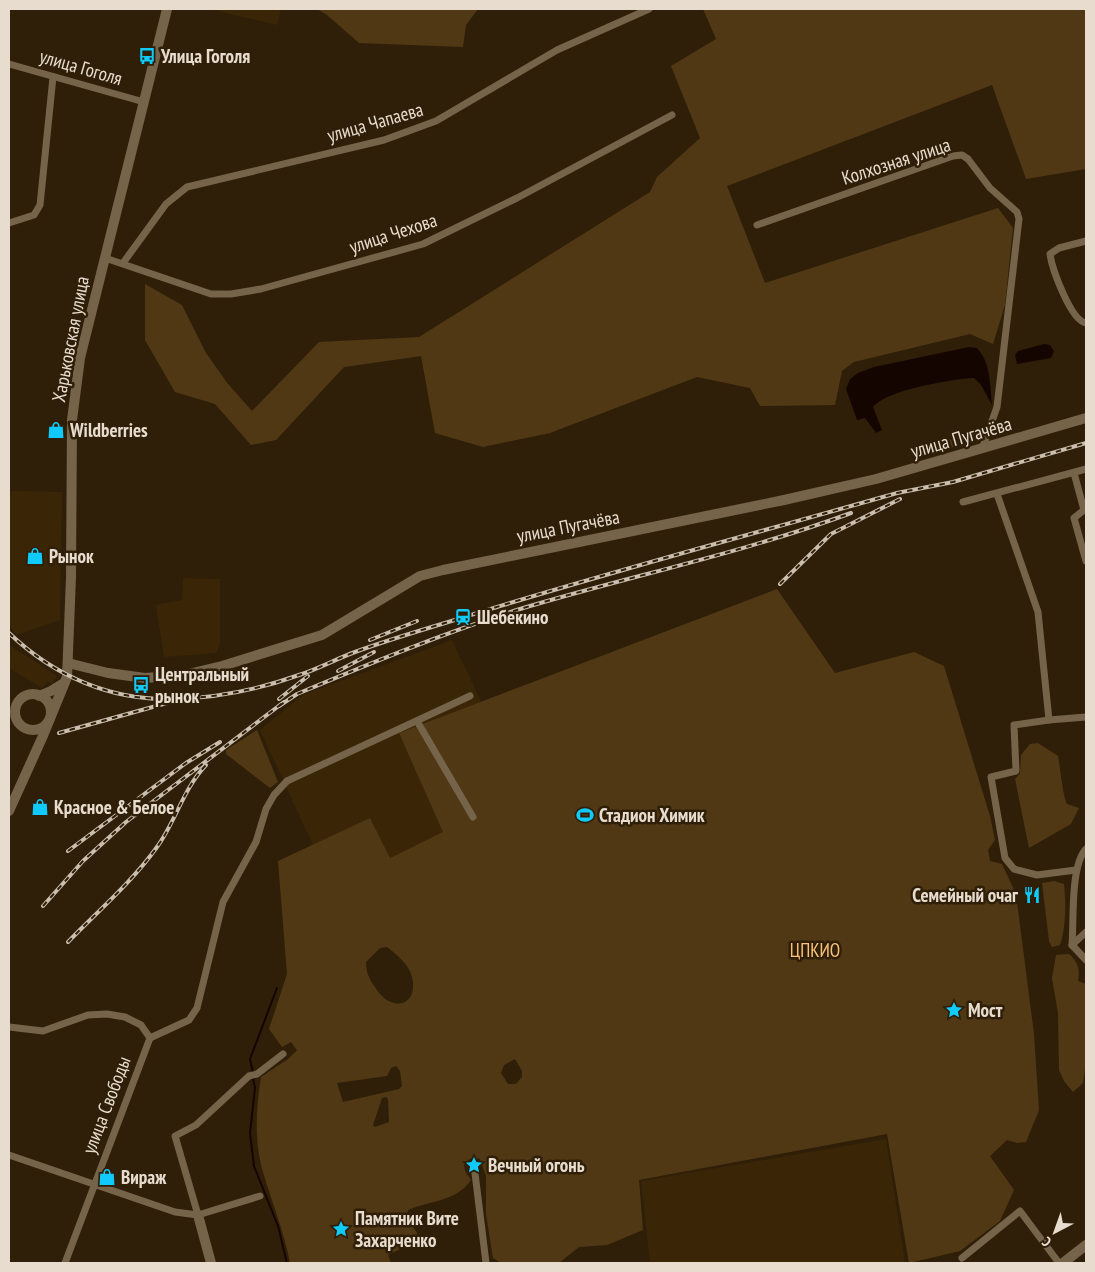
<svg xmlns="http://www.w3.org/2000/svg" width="1095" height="1272" font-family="'PT Sans Narrow',sans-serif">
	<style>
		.built { fill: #3a2607 }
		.green { fill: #513815; fill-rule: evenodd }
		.water { fill: #150500 }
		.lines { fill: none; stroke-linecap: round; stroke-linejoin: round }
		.stream { stroke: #150500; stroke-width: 2 }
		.street { stroke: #75634a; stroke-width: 7 }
		.secondary { stroke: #75634a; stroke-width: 10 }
		.rail-casing { stroke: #cabeaf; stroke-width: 4 }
		.rail { stroke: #2f1f08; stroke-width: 2; stroke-dasharray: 5.5; stroke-linecap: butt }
		.labels { text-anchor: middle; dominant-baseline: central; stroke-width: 5; stroke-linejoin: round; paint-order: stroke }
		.poi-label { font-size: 19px; font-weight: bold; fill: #e7dcce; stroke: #2f1f08; text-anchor: start }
		.street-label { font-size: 19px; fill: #e7dcce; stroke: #2f1f08 }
		.park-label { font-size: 19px; fill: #fac277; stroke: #2f1f08 }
	</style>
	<rect width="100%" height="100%" fill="#2f1f08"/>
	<!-- built -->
	<g class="built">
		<path d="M209 9H281L277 25Z"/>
		<path d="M9 491 62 492 60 620 16 635 9 625Z"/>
		<path d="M183 578 220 579V644L216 653 164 657 156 605 182 600Z"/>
		<path d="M452 640 481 702 399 733 444 832 390 858 370 818 313 845 260 730 303 695Z"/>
		<path d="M9 645 57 676 52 684 48 681 42 688 9 668Z"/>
		<path d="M886 1139 905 1263H650L641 1181Z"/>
	</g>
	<!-- green -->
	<g class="green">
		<path d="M317 9H478L466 25 463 47 359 43 327 15Z"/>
		<path d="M703 9H1086V169L1026 179 992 85 727 186 765 283 998 208 1013 228 1005 305 993 344 970 334 854 362 842 371 835 405 760 406 750 388 697 377 550 433 483 447 435 433 421 356 344 367 276 440 251 445 215 404 175 392 145 340V284L182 305 206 353 228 384 252 411 319 342 419 337 650 192 657 177 700 138 671 66 716 39Z"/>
		<path d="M973 433 978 437 975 441 921 456 918 452 920 448Z"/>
		<path d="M777 589 835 673 914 652 944 666 990 816 995 840 988 850 990 861 1002 864 1016 894 1034 1034 1039 1110 1026 1142 1017 1143 1007 1140 990 1156 1014 1190 1000 1221 960 1251 909 1263 887 1134 639 1180 643 1230 607 1245 579 1247 559 1263H501L493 1258 486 1214V1176L480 1159C472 1157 469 1158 464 1165L465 1171 471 1180C456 1202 431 1200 408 1210L407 1217 417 1233V1241L388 1255 391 1263H290C284 1231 272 1203 263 1172 254 1142 256 1107 261 1077L288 1059 297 1050 291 1042 282 1047 269 1029 287 974 278 861 370 818 390 858 443 832 399 733ZM387 947C397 955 409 964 412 977 419 1007 390 1013 375 987 369 979 366 972 366 962L380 948ZM515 1059 522 1071V1077L516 1084H508L501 1073 504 1065ZM396 1066 400 1071 402 1086 399 1089 343 1102 337 1083 387 1076 391 1068ZM386 1097 388 1099 389 1122 375 1127 373 1125 382 1098Z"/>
		<path d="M257 730 278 782 270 788 226 754V750Z"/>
		<path d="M1038 743 1058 756C1060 766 1063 797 1067 804L1079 808 1071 824 1029 848 1015 779 1020 773 1021 755 1030 744Z"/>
		<path d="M1054 881 1064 884C1066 903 1066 928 1060 945L1052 947 1049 941 1042 883Z"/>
		<path d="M1069 954C1078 962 1080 969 1078 981L1086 984V1062L1083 1083 1073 1092 1064 1081 1059 1070 1058 1013 1052 978 1056 955Z"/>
	</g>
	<!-- water -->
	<g class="water">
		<path d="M1044 344 1050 345 1054 351 1051 358 1017 364 1015 355 1018 351Z"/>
		<path d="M969 347 977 348C991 363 990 385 992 405L981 385 974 378C953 379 886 390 873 407L882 430 876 433 865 418 857 420 846 389 850 379 858 373 874 367Z"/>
	</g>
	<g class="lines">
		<!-- stream -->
		<g class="stream">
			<path d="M253 1073 250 1059 277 988"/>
			<path d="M253 1078 255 1088 250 1133 254 1166 278 1226 287 1263"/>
		</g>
		<!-- street -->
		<g class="street">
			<path d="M9 64 144 102"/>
			<path d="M9 223 34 215 40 205 53 77"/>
			<path d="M757 225 953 156 962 155 968 159 990 188 1017 212 1019 219 997 407 982 449"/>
			<path d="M1086 241 1059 248 1050 254C1052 269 1071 321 1086 323"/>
			<path d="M105 258 211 294H231L261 289 423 244 517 198 672 115"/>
			<path d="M123 263 166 204 187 187 384 140 436 121 557 50 649 9"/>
			<path d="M1074 473 1084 510 1074 518 1086 561"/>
			<path d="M997 494 1038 612 1049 720 1014 725 1016 771 991 777 1005 858 1014 869 1037 875 1076 870"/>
			<path d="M963 502 1086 469"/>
			<path d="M1049 720 1086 717"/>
			<path d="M417 721 473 817"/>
			<path d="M1086 849C1070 866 1074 922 1072 945L1086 960"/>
			<path d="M1072 945 1086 932"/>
			<path d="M9 1027 43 1031 88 1015 107 1014 125 1017 141 1025 150 1038 189 1020 197 1008 223 902 256 842 266 809 274 795 287 781 470 696"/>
			<path d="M9 1155 175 1212 198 1215 260 1196"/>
			<path d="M474 1165 486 1263"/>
			<path d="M198 1215 175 1136 196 1125 249 1076 257 1074 283 1054"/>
			<path d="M962 1258 1020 1211 1059 1263"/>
			<path d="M65 1263 150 1038"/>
		</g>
		<!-- secondary -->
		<g class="secondary">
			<path d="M68 663 108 673 145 678 184 675 222 666 322 635 420 576 443 570 784 500 876 479 1086 418"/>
			<circle cx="33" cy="712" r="18"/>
			<path d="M39 696 51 691 64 683"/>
			<path d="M9 811 42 738 67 677 71 577 72 420 80 358 167 9"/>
			<path d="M198 1215 211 1263"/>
			<path d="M1063 1263 1086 1245"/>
		</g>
		<!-- rail casing -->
		<g class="rail-casing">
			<g id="rail">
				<path d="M780 584 831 534 900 499"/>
				<path d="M9 633C54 676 111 701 174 699 216 698 260 689 299 675 318 669 336 659 355 652 385 641 415 632 445 623 594 576 746 536 897 493L953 482 1086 443"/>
				<path d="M370 640 417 621"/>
				<path d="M338 671 374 652"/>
				<path d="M279 699 308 676"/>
				<path d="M279 706 297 694C371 663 444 633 520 609 630 576 743 553 851 513"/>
				<path d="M59 733 167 703"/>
				<path d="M68 851 186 763 220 742"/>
				<path d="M43 906 83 861 126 822 284 702"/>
				<path d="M68 942C98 911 132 882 157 847 176 821 183 789 206 765"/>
			</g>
		</g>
		<!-- rail -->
		<use href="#rail" class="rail"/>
	</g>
	<!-- icons -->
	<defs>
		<g id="bus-bare" transform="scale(1.35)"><path d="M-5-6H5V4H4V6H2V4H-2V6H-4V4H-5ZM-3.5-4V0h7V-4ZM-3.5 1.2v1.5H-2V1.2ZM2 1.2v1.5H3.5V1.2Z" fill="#0fcafa" stroke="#2f1f08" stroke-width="2.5" paint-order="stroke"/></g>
		<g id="shop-bare" transform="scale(1.35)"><path d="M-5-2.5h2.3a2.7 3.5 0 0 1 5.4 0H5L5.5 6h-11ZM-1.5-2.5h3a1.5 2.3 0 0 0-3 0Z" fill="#0fcafa" stroke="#2f1f08" stroke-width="2.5" paint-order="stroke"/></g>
		<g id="station-bare" transform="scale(1.35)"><path d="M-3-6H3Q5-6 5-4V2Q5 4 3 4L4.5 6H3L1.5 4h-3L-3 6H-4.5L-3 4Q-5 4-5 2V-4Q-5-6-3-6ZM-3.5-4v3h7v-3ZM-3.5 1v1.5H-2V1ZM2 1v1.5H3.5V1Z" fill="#0fcafa" stroke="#2f1f08" stroke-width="2.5" paint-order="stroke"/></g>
		<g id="stadium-bare" transform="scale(1.35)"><path d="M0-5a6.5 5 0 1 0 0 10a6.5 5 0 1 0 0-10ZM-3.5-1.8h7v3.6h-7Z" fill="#0fcafa" stroke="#2f1f08" stroke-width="2.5" paint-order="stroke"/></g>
		<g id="restaurant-bare" transform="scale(1.35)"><path d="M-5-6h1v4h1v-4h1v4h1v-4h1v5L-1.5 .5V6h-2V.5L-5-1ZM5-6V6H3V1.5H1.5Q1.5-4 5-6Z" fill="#0fcafa" stroke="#2f1f08" stroke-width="2.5" paint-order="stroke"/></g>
		<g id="sight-bare" transform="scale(1.35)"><path d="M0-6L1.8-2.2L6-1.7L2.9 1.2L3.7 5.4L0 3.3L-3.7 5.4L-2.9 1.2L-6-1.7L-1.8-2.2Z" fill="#0fcafa" stroke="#2f1f08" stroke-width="2.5" paint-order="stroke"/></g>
	</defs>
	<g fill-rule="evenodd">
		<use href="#bus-bare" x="147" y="56"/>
		<use href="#shop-bare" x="56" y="430"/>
		<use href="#shop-bare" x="35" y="556"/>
		<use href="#station-bare" x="463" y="617"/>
		<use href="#bus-bare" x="141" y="685"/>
		<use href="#shop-bare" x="40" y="807"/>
		<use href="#stadium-bare" x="585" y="815"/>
		<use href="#restaurant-bare" x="1032" y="895"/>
		<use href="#sight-bare" x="954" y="1010"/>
		<use href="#sight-bare" x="474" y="1165"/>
		<use href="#shop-bare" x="107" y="1177"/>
		<use href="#sight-bare" x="341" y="1229"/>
	</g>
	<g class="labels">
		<!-- poi labels -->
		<g class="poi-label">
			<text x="161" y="56">Улица Гоголя</text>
			<text x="70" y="430">Wildberries</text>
			<text x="49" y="556">Рынок</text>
			<text x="477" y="617">Шебекино</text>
			<text x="155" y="674">Центральный<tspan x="155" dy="22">рынок</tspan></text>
			<text x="54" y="807">Красное &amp; Белое</text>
			<text x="599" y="815">Стадион Химик</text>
			<text x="1018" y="895" text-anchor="end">Семейный очаг</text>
			<text x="968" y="1010">Мост</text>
			<text x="488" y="1165">Вечный огонь</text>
			<text x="121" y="1177">Вираж</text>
			<text x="355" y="1218">Памятник Вите<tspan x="355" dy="22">Захарченко</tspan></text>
		</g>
		<!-- street labels -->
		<g class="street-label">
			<text transform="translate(81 67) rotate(16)">улица Гоголя</text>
			<text transform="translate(375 122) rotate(-16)">улица Чапаева</text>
			<text transform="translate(896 161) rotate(-18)">Колхозная улица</text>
			<text transform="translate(393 233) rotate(-18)">улица Чехова</text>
			<text transform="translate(70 339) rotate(-79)">Харьковская улица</text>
			<text transform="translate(961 437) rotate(-16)">улица Пугачёва</text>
			<text transform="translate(568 526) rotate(-11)">улица Пугачёва</text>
			<text transform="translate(106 1105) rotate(-69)">улица Свободы</text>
		</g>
		<!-- park labels -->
		<g class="park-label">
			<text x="815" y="950">ЦПКИО</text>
		</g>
	</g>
	<!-- border -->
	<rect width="1095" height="1272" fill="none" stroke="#e7dcce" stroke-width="20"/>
	<!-- north arrow -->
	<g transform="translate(1055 1232) rotate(221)" stroke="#2f1f08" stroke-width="4" paint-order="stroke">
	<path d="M0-4L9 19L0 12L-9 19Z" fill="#e7dcce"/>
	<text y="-8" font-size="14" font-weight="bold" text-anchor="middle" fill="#e7dcce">С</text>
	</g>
</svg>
